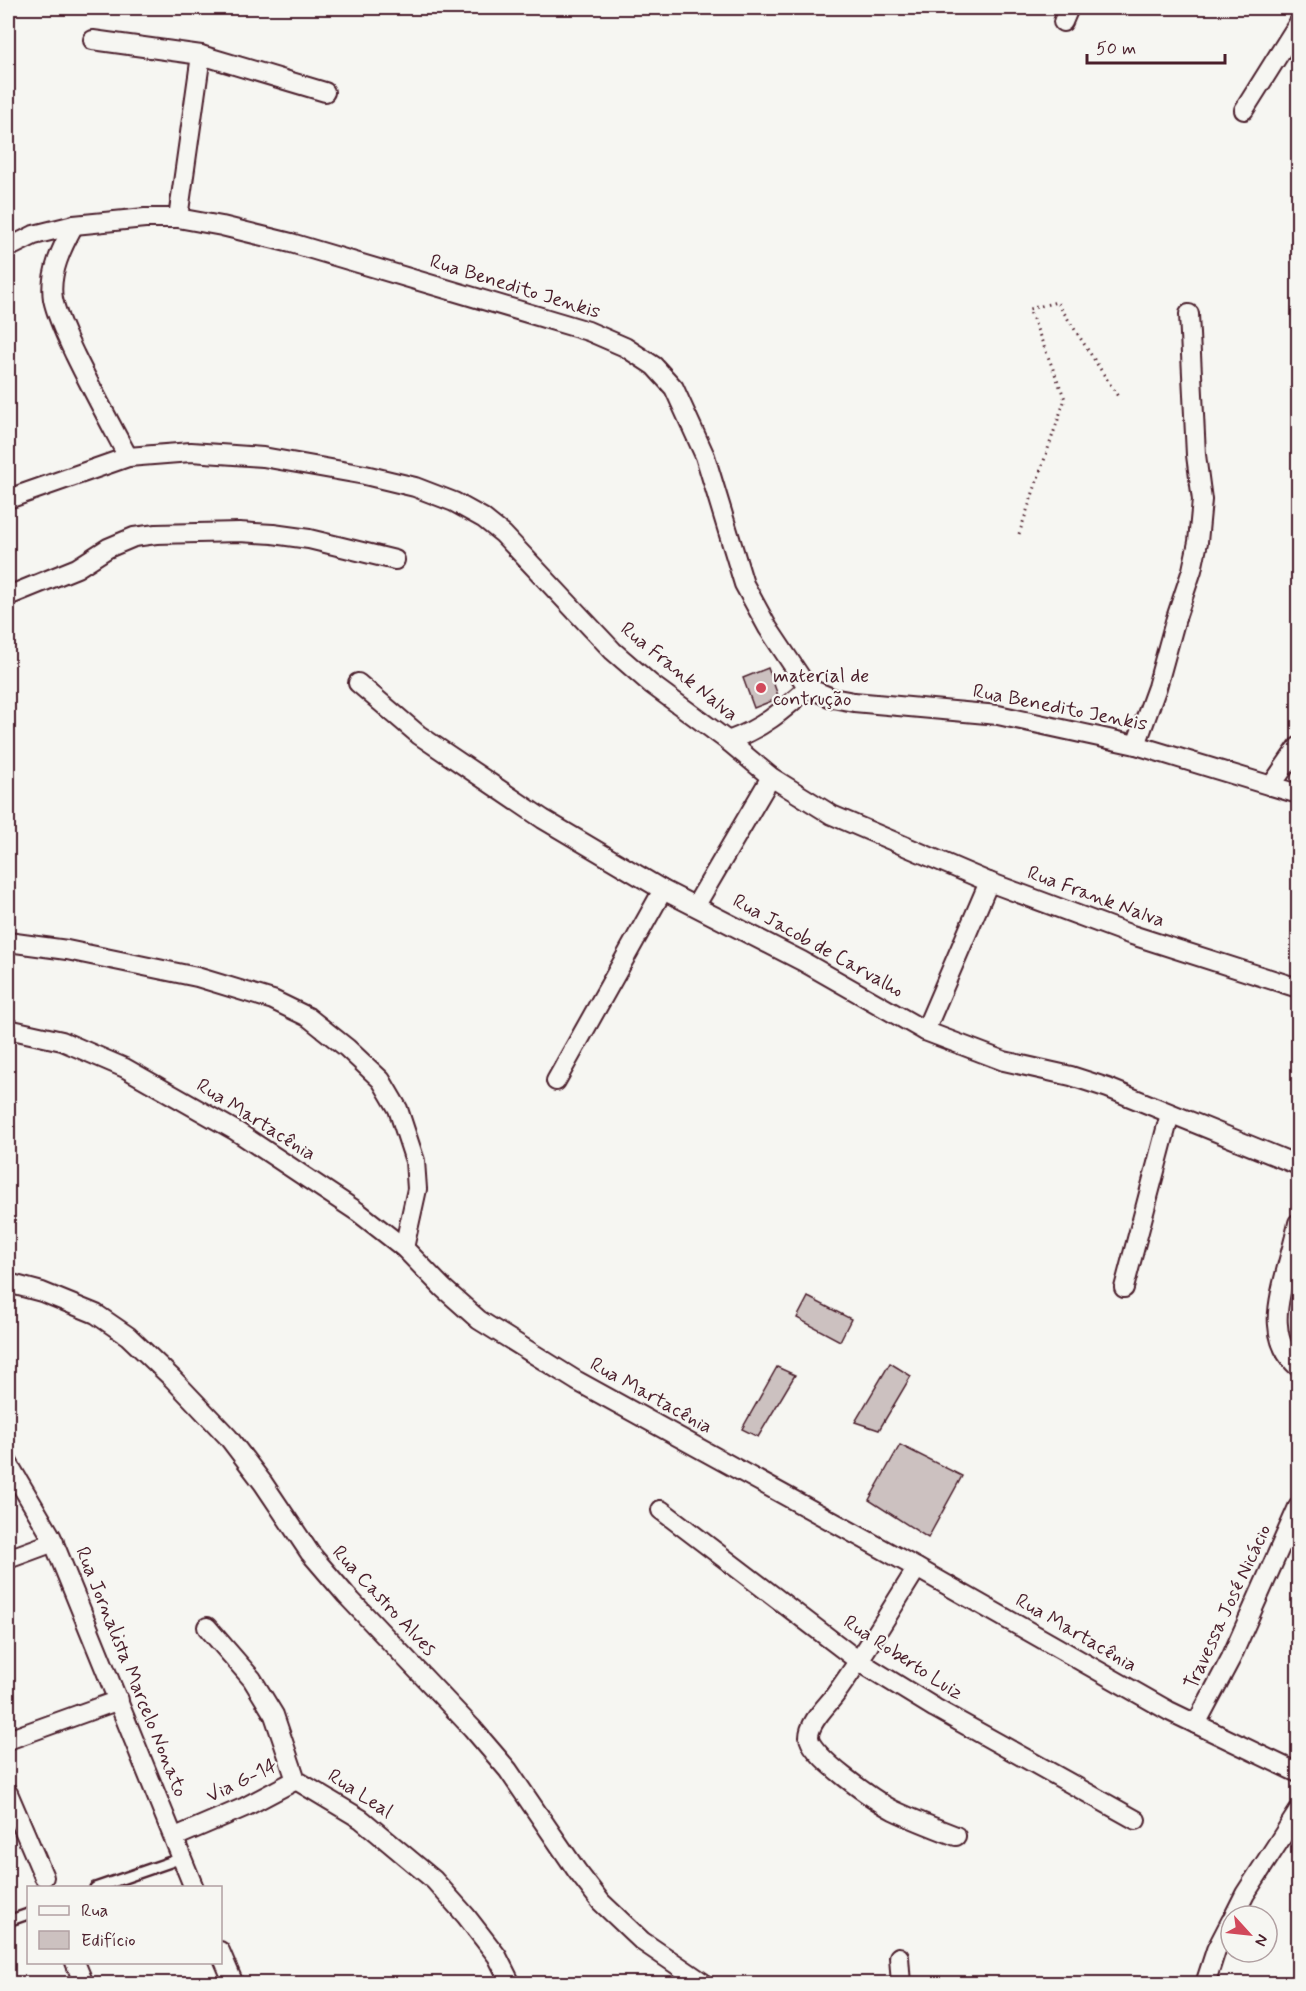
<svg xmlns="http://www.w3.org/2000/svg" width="1306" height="1991" font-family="Mynerve,sans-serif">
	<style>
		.building { fill: #ccc1c0; stroke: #4a1f2b; stroke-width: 1.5 }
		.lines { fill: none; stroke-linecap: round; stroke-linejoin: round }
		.lane-casing { stroke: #4a1f2b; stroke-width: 14 }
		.street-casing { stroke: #4a1f2b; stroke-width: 22 }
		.path { stroke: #4a1f2b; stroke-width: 3; stroke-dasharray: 1.5 4.5; stroke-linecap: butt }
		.lane { stroke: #f6f6f2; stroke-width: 9 }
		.street { stroke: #f6f6f2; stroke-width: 18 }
		.poi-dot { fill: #d1495b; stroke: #f6f6f2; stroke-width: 2 }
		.labels { text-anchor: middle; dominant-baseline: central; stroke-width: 4.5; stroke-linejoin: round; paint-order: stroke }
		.street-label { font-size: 20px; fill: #4a1f2b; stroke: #f6f6f2 }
		.poi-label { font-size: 20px; fill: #4a1f2b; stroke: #f6f6f2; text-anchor: start }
	</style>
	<rect width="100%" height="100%" fill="#f6f6f2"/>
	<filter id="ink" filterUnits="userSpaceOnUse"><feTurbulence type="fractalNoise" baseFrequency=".0167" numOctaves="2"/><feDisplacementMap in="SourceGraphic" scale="12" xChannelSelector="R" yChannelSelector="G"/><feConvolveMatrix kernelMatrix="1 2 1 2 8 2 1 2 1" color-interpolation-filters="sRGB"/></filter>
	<g filter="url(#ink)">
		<!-- building -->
		<g class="building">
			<path d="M768 668 779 698 754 708 743 678Z"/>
			<path d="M808 1297 851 1319 840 1341 797 1318Z"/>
			<path d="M890 1363 911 1376 879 1430 855 1422Z"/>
			<path d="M777 1367 795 1375 758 1437 742 1429Z"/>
			<path d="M900 1445 962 1476 928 1538 869 1500Z"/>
		</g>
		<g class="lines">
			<!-- lane casing -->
			<g class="lane-casing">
				<g id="lane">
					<path d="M95 1888 182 1858"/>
					<path d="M8 1921 28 1914"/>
				</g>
			</g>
			<!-- street casing -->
			<g class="street-casing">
				<g id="street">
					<path d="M1063 22 1069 8"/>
					<path d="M93 40 201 55 325 92"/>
					<path d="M1244 110 1298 24"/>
					<path d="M178 218 201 55"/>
					<path d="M74 225C62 247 49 273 53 299 57 318 67 338 75 355 92 390 110 423 128 457"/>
					<path d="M8 248 34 235 74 225 145 218H178L222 226 291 243 588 331 625 347 654 366 674 388 705 456 744 584 768 628 808 688 832 698 854 702 998 715 1136 745 1298 794"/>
					<path d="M8 499 128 457 191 452 263 457 365 475 415 487 454 502 483 518 503 534 613 651 651 684 728 741 771 777 832 815 989 882 1129 934 1298 988"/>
					<path d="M8 596 77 568 108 548 134 537 156 534 239 532 273 534 309 539 395 560"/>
					<path d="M358 683 419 735 543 819 663 890 802 961 925 1031 1004 1061 1071 1076 1108 1088 1298 1165"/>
					<path d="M728 741C763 728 781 712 808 688"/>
					<path d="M1136 745 1157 687 1176 618 1192 570 1198 542 1202 500 1196 455 1189 314"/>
					<path d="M1271 786 1298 747"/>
					<path d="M696 905 771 777"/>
					<path d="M8 942 67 950 197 977 273 1000 308 1017 347 1048 381 1080 398 1109 415 1161 417 1189 404 1248"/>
					<path d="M8 1029 62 1041 125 1068 236 1131 358 1212 404 1248 443 1288 479 1320 577 1381 917 1568 1169 1711 1298 1773"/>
					<path d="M925 1031 989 882"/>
					<path d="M556 1081 663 890"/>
					<path d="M1298 1223C1293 1250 1275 1300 1278 1325 1279 1342 1286 1356 1298 1367"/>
					<path d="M8 1283 42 1292 96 1314 128 1336 172 1378 228 1437 263 1483 310 1553 346 1595 472 1728 508 1770 577 1871 601 1902 642 1941 705 1984"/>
					<path d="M1124 1288 1170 1114"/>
					<path d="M8 1463 51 1536 194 1888"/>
					<path d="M661 1510 860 1662 935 1708 1136 1820"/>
					<path d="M8 1559 54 1542"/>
					<path d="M917 1568C890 1611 865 1654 835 1695 827 1706 809 1722 809 1737 810 1756 876 1801 893 1810 914 1820 935 1828 956 1836"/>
					<path d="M207 1627 252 1679 274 1715 296 1780 361 1819 434 1880 466 1916 497 1956 511 1984"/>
					<path d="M1196 1724 1231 1658 1298 1507"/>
					<path d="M8 1740 119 1700"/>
					<path d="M8 1793 44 1877"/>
					<path d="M175 1837 245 1807 296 1780"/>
					<path d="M1234 1916 1245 1894 1298 1812"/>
					<path d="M220 1951 234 1984"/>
					<path d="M899 1957 901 1984"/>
					<path d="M75 1962 84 1984"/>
					<path d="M1205 1984 1216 1950 1231 1921"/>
				</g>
			</g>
			<!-- path -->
			<path class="path" d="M1019 534 1065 399 1029 309 1057 302 1119 398"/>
			<!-- lane -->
			<use href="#lane" class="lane"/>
			<!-- street -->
			<use href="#street" class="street"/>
		</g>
	</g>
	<!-- markers -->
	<circle class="poi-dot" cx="761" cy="688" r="6"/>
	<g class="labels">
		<!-- street labels -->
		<g class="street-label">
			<text transform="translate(515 287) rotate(17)">Rua Benedito Jenkis</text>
			<text transform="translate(679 672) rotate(39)">Rua Frank Nalva</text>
			<text transform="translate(1060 708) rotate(11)">Rua Benedito Jenkis</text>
			<text transform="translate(1096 897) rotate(20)">Rua Frank Nalva</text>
			<text transform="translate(818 946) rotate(29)">Rua Jacob de Carvalho</text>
			<text transform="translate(256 1120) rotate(32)">Rua Martacênia</text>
			<text transform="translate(651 1396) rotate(29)">Rua Martacênia</text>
			<text transform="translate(384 1601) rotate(47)">Rua Castro Alves</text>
			<text transform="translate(1228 1607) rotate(-65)">Travessa José Nicácio</text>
			<text transform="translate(1076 1633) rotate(30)">Rua Martacênia</text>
			<text transform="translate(903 1658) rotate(33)">Rua Roberto Luiz</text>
			<text transform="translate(131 1672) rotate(68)">Rua Jornalista Marcelo Nonato</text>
			<text transform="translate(242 1781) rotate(-26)">Via G-14</text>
			<text transform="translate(360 1794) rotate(33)">Rua Leal</text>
		</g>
		<!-- poi labels -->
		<g class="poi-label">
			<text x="773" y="676">material de<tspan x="773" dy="23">contrução</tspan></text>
		</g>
	</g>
	<!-- margin -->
	<rect width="1306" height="1991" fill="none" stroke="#f6f6f2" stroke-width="30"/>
	<rect x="15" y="15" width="1276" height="1961" fill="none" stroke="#4a1f2b" stroke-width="2" filter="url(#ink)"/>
	<!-- legend -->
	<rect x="27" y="1886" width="195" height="78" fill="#f6f6f2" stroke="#b1a0a2" stroke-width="1.5"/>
	<rect x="39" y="1906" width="30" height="9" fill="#f6f6f2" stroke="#b1a0a2" stroke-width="1.5"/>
	<text x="81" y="1916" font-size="18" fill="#4a1f2b">Rua</text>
	<rect x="39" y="1931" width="30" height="18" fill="#ccc1c0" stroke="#b1a0a2" stroke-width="1.5"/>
	<text x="81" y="1946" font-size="18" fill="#4a1f2b">Edifício</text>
	<!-- north arrow -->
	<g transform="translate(1249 1934) rotate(117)"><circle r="28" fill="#f6f6f2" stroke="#b1a0a2" stroke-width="1.5"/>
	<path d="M0-4.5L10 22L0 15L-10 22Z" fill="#d1495b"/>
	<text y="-9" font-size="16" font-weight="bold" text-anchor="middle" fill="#4a1f2b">N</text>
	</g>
	<!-- scale -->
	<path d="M1087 54v9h138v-9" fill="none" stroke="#4a1f2b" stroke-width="3"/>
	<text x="1096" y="54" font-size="18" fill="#4a1f2b" stroke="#f6f6f2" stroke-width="4.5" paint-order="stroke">50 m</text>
</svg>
